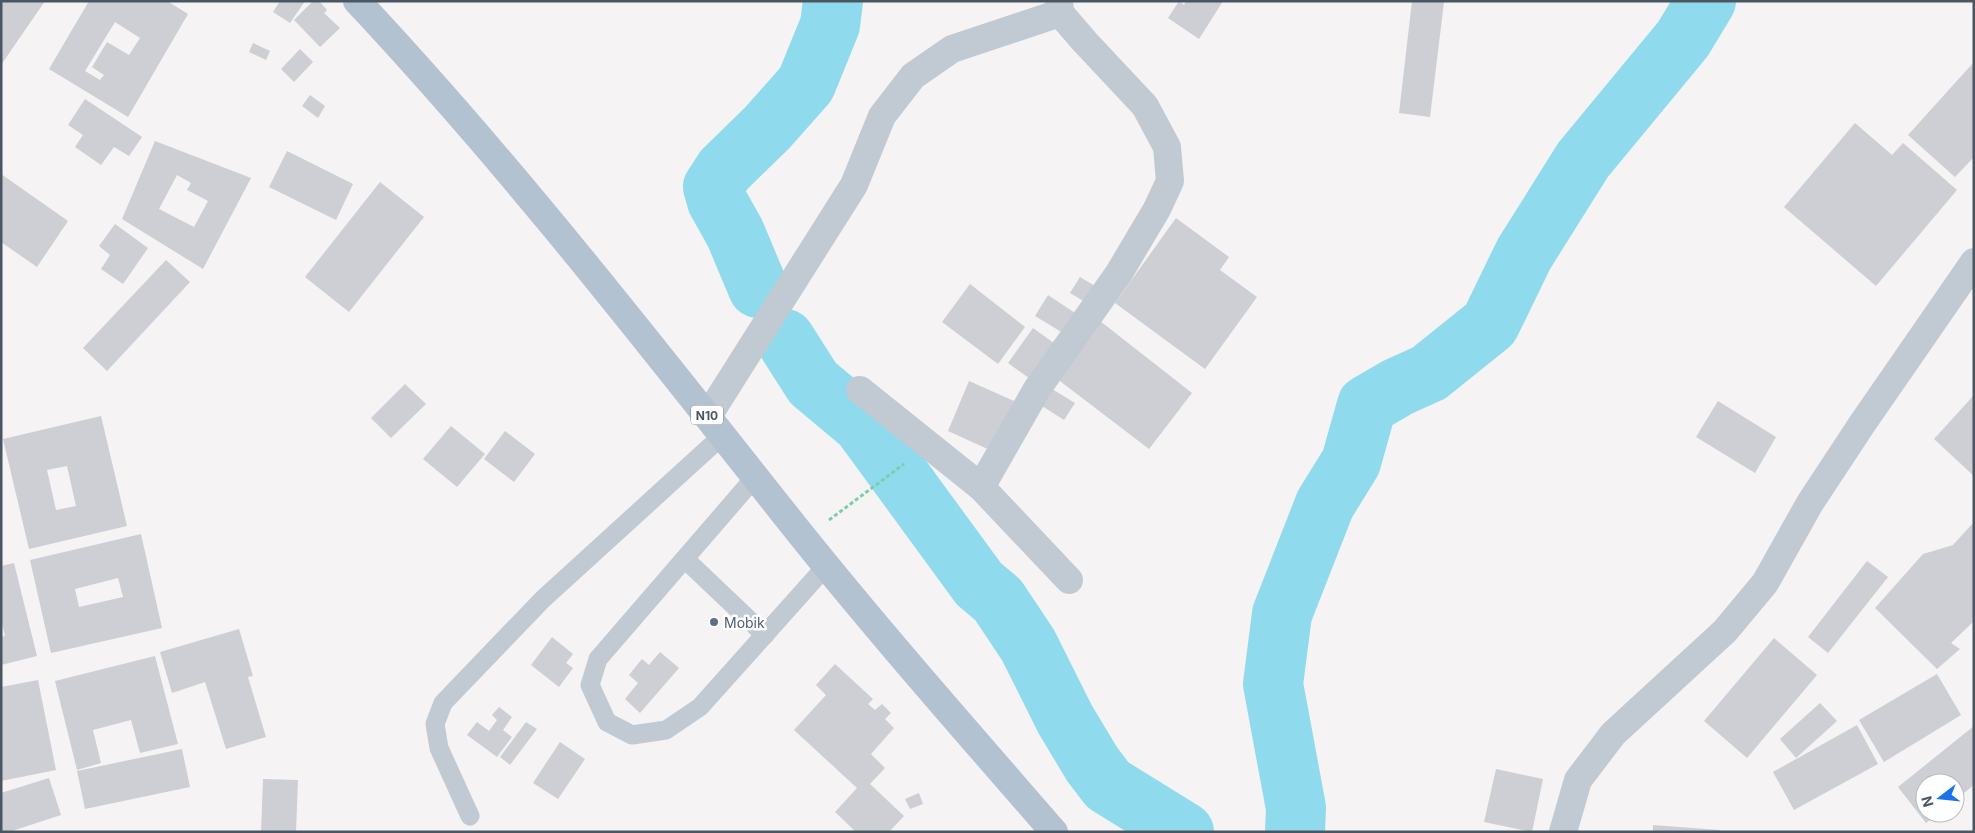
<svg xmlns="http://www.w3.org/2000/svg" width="1975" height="833" font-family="Inter,sans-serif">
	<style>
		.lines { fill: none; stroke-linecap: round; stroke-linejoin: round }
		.river { stroke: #90daee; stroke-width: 60 }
		.building { fill: #cdcfd5; fill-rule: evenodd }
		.path { stroke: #7ad0a6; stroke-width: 3; stroke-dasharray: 4 2.5; stroke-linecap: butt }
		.service { stroke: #c1cad2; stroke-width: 19 }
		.minor { stroke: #c1cad2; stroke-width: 28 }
		.primary { stroke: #b3c2d1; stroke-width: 28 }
		.service-dot { fill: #5c6f8a; stroke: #fff; stroke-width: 2 }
		.labels { text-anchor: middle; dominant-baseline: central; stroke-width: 5; stroke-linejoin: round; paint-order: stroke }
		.shield { fill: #fff; stroke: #808990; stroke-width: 1 }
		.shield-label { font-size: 12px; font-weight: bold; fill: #4a5661 }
		.service-label { font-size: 14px; fill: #4e5e75; stroke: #fff; text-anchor: start }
	</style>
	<rect width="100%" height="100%" fill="#f5f3f3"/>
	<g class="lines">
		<!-- river -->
		<g class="river">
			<path d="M758 288 735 233 717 201 713 187 724 170 767 128 806 84 830 25 833 1"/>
			<path d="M785 339 813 383 862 424 979 584 998 600 1028 645 1065 719 1092 764 1108 785 1184 832"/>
			<path d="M1295 832 1296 808 1273 684 1282 614 1325 504 1351 462 1367 405 1398 387 1429 373 1490 324 1524 254 1583 160 1683 39 1706 1"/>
		</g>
	</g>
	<!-- building -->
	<g class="building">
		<path d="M4 1H45L1 65V5Z"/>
		<path d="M89 1H167L188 14 128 117 49 69ZM115 22 140 38 129 55 107 42 92 67 104 75 100 80 85 71Z"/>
		<path d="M280 1H305L290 23 273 12Z"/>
		<path d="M313 1H319L327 10 324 13 340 28 320 47 294 20Z"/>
		<path d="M1179 1 1184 5 1186 1H1223L1199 39 1168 18Z"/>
		<path d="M1412 1 1444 2 1430 117 1399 113Z"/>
		<path d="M253 43 270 51 266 60 249 52Z"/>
		<path d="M300 49 313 62 294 82 281 69Z"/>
		<path d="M1974 62V157L1955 177 1908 135Z"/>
		<path d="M310 95 325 106 318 118 302 106Z"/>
		<path d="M85 99 142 137 129 156 114 147 101 165 75 147 83 135 68 125Z"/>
		<path d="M1855 123 1892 155 1903 143 1957 190 1876 286 1784 207Z"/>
		<path d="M155 141 251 178 203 269 122 219ZM177 175 191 183 187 190 208 201 194 227 159 209Z"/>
		<path d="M287 151 353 184 336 220 269 187Z"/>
		<path d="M1 174 68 221 37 267 1 242Z"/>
		<path d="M380 182 424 217 349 312 305 277Z"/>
		<path d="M1176 218 1229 257 1220 270 1257 297 1205 369 1115 303Z"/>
		<path d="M115 224 148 248 123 284 101 269 110 255 99 246Z"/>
		<path d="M166 260 190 282 107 371 83 348Z"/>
		<path d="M1080 277 1095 286 1085 302 1070 293Z"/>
		<path d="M970 284 1025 327 998 364 942 322Z"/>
		<path d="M1048 295 1075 313 1063 333 1035 316Z"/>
		<path d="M1100 321 1192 393 1149 449 1056 378Z"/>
		<path d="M1033 328 1058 346 1033 381 1008 363Z"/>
		<path d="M969 381 1014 401 992 451 948 431Z"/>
		<path d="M405 384 426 404 391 438 371 418Z"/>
		<path d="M1052 389 1075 403 1064 420 1042 406Z"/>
		<path d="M1974 395V476L1934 439Z"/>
		<path d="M1718 401 1776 437 1755 473 1696 437Z"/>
		<path d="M101 416 127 526 29 549 3 439ZM67 466 76 506 56 510 47 470Z"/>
		<path d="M451 426 485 454 457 487 423 459Z"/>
		<path d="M505 431 535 454 514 482 484 459Z"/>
		<path d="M1972 524 1974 525V621L1951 643 1960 649 1937 669 1875 608 1923 554 1953 545Z"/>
		<path d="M141 534 162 628 51 653 30 560ZM118 578 123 597 79 607 75 589Z"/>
		<path d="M1867 561 1888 577 1828 653 1808 637Z"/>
		<path d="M14 563 37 656 1 665V637L5 636 1 619V566Z"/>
		<path d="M239 629 253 676 248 677 266 737 226 749 205 682 172 693 160 652Z"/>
		<path d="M552 637 573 654 566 663 573 668 559 687 531 665Z"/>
		<path d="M1774 638 1817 675 1747 758 1704 721Z"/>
		<path d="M660 652 679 668 640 713 625 699 638 683 629 675 642 659 649 665Z"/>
		<path d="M155 656 178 744 140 753 131 720 93 730 101 763 77 770 55 681Z"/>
		<path d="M835 664 873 699 868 704 875 710 882 704 891 713 885 719 894 728 871 754 885 768 870 784 904 816 889 832H856L835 812 857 788 794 730 826 695 816 685Z"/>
		<path d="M1937 674 1961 715 1884 762 1859 720Z"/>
		<path d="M38 680 56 770 1 781V687Z"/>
		<path d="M1820 703 1837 721 1796 758 1780 739Z"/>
		<path d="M499 707 512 717 503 730 512 737 497 757 467 735 477 722 489 731 497 720 492 715Z"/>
		<path d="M526 722 537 729 510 765 500 757Z"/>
		<path d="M1857 725 1878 764 1794 810 1773 772Z"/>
		<path d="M1974 726V785L1955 800V783H1925V813H1939L1926 823 1898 787Z"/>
		<path d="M560 742 585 759 558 799 533 783Z"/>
		<path d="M182 749 190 787 85 809 77 771Z"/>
		<path d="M1496 769 1543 779 1532 832 1484 822Z"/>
		<path d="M49 778 61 815 9 832H1V793Z"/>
		<path d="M263 779 298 780 296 832H261Z"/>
		<path d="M919 793 923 804 910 809 905 799Z"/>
		<path d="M1653 825 1720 830V832H1653Z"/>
	</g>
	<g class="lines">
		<!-- path -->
		<path class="path" d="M829 520 904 464"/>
		<!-- service -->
		<g class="service">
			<path d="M756 476 598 659 590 685 607 722 632 735 666 730 700 707 827 565"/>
			<path d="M685 559 765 635"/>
			<path d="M470 816 439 748 435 724 443 703 543 599 723 435"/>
		</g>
		<!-- minor -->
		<g class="minor">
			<path d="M860 390 981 487 1069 580"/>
			<path d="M708 416 854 185 882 116 913 76 952 49 1060 13"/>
			<path d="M981 487 1037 389 1119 273 1157 209 1170 181 1167 147 1145 106 1085 42 1060 13 1059 1"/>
			<path d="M1563 832 1578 780 1613 734 1725 631 1765 583 1810 503 1862 424 1974 262"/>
		</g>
		<!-- primary -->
		<path class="primary" d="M357 1C509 163 645 338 783 512 870 622 962 726 1054 832"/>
	</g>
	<!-- markers -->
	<circle class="service-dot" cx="714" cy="622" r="5"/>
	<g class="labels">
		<!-- shield labels -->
		<rect class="shield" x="691" y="405.5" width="32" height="19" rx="4"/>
		<g class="shield-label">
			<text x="707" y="415">N10</text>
		</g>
		<!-- service labels -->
		<g class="service-label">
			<text x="724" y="622">Mobik</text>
		</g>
	</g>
	<!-- border -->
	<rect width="1975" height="833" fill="none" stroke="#4a5661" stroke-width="5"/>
	<!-- north arrow -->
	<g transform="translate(1940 798) rotate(254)"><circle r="24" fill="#ffffff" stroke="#b7bbc0"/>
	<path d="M0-4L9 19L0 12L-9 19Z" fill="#1a73e8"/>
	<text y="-8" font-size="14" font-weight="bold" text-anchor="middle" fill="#4a5661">N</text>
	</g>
</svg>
